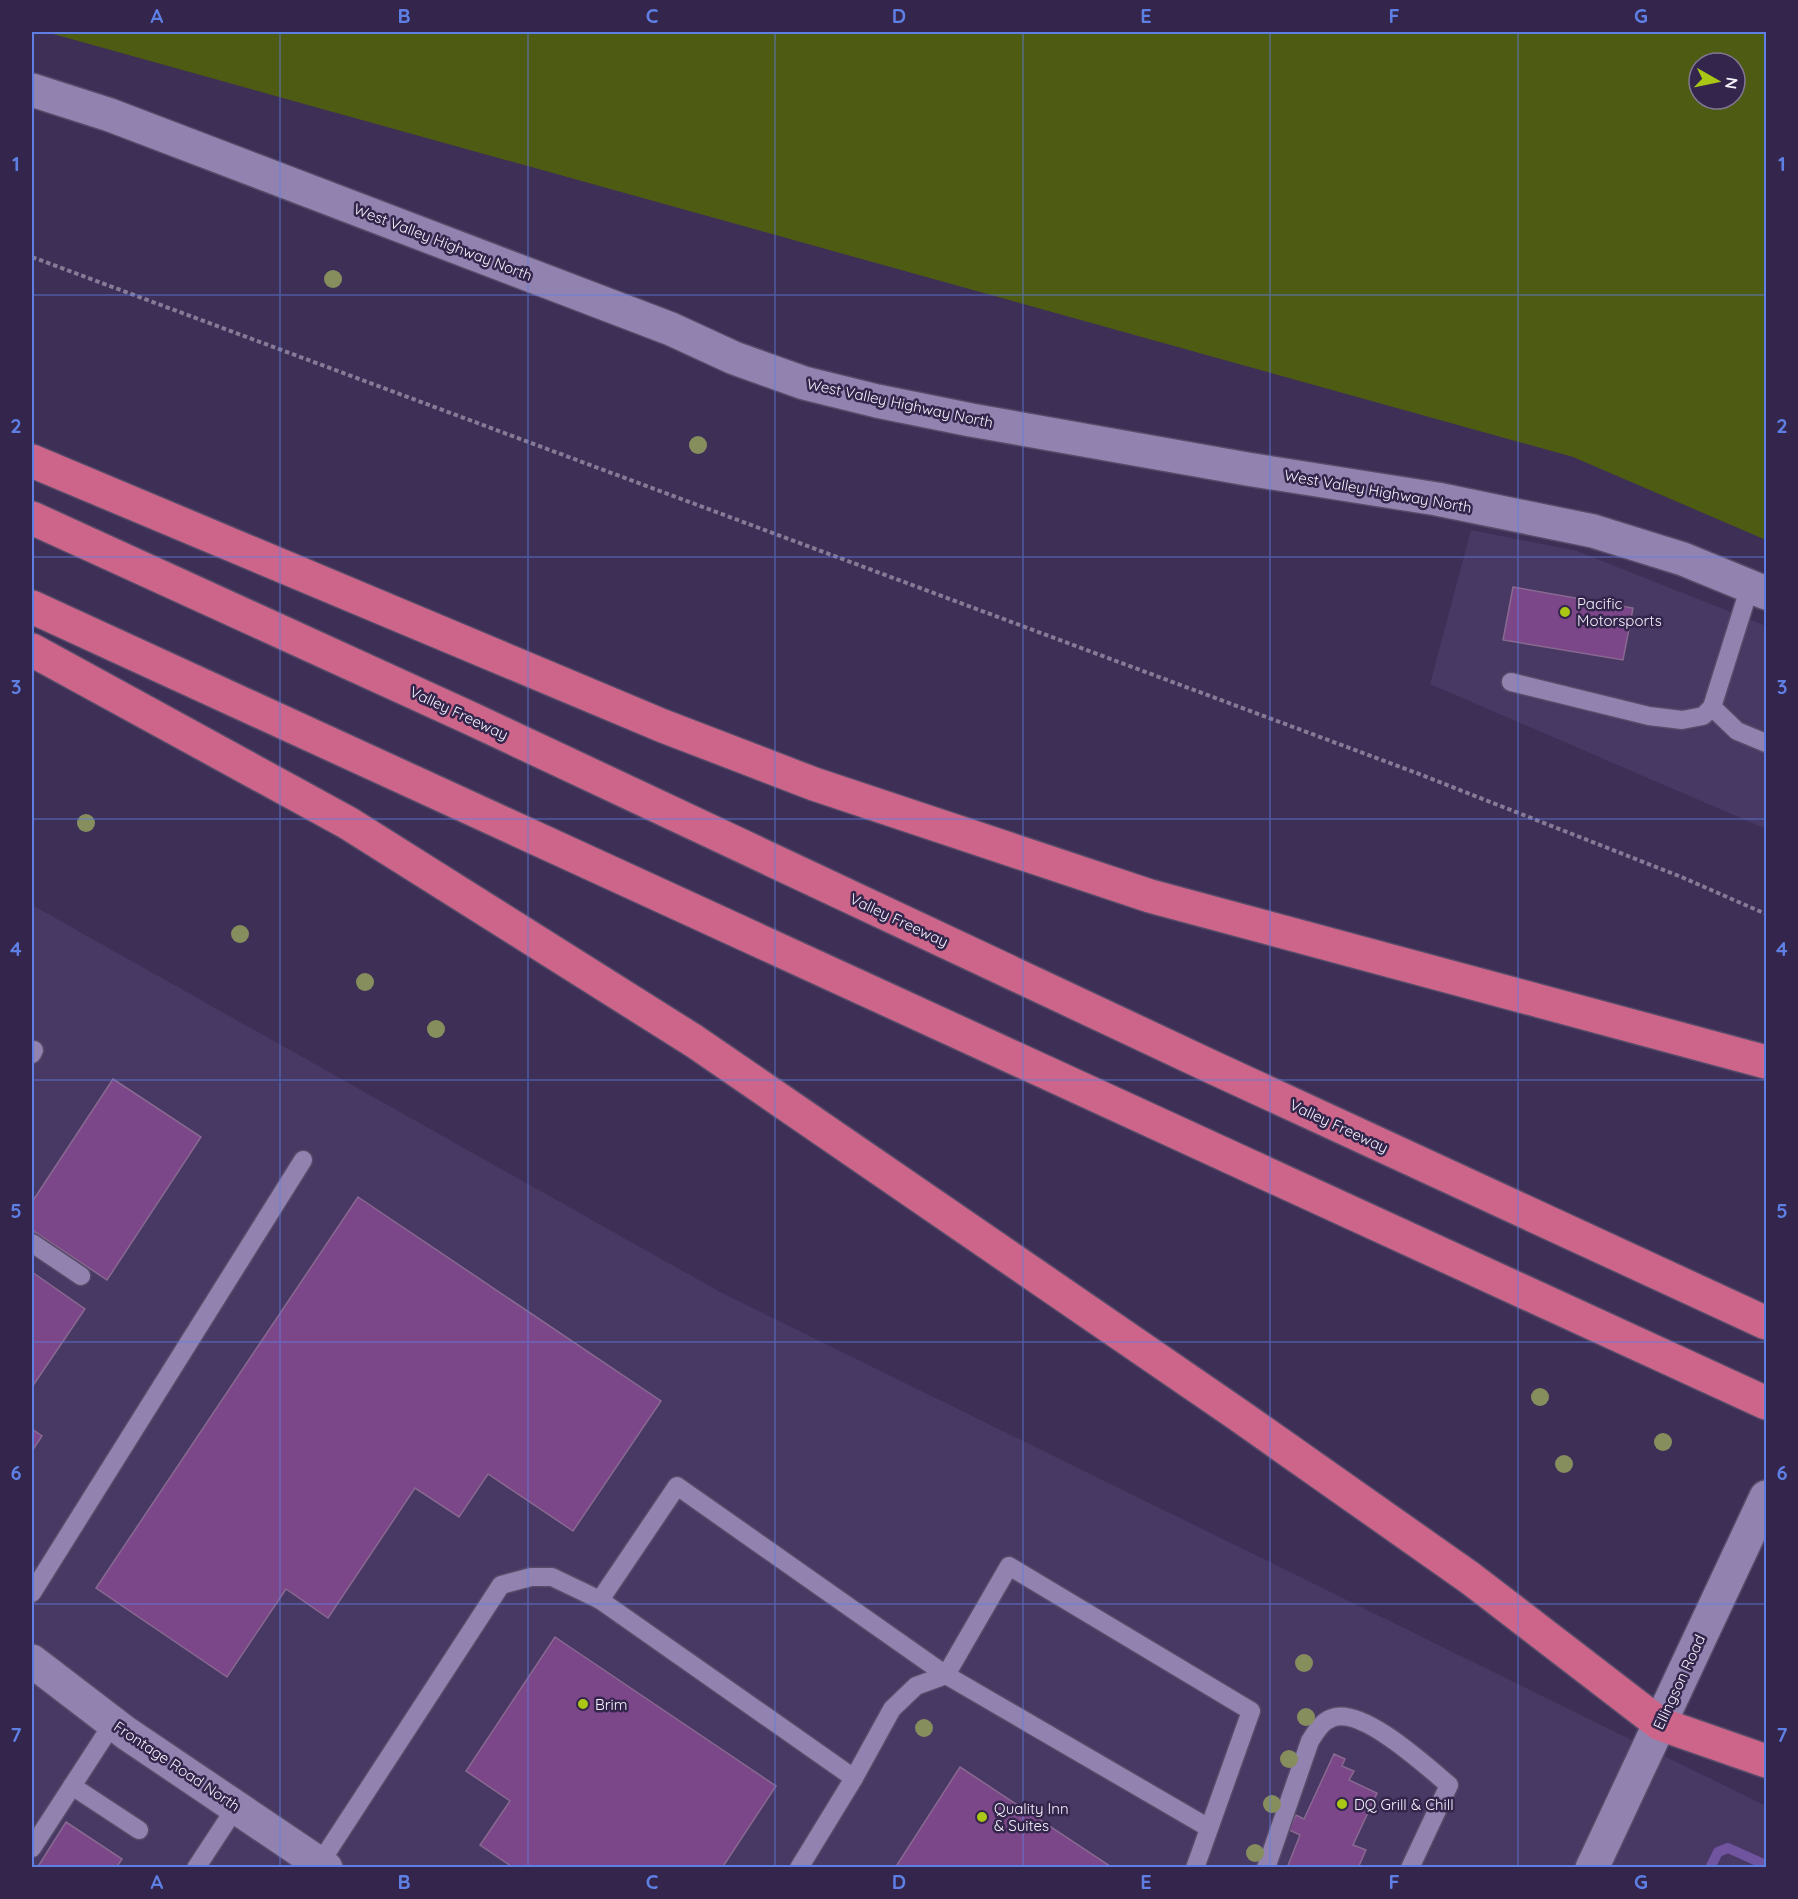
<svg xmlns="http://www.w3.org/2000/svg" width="1798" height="1899" font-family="Quicksand,sans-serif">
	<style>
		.built { fill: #483864 }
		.green { fill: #4e5b12; fill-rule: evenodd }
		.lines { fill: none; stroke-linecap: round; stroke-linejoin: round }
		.stream { stroke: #70549f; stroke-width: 10 }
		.building { fill: #7c4789; stroke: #886990; stroke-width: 1.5 }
		.service-casing { stroke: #574b69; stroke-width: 21 }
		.tertiary-casing { stroke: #574b69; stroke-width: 36 }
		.secondary-casing { stroke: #574b69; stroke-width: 36 }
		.motorway-casing { stroke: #574b69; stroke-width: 36 }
		.path { stroke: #857b97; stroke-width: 4; stroke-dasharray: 4.5 3; stroke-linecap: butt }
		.service { stroke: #9182af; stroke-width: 18 }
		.tertiary { stroke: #9182af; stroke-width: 33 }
		.secondary { stroke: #9182af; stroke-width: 33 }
		.motorway { stroke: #cc6589; stroke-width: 33 }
		.tree { fill: #878e5e }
		.grid { fill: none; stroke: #5e7fe3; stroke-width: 1.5; stroke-opacity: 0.55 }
		.poi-dot { fill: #abc716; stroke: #33254b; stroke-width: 2 }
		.labels { text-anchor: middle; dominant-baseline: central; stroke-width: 5; stroke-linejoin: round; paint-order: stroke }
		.street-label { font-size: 15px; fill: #f5f2fc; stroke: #33254b }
		.poi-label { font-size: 15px; fill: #f5f2fc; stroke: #33254b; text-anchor: start }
		.neatline { fill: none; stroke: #5e7fe3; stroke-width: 2 }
		.grid-label { font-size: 20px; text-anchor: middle; font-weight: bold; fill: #5e7fe3 }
	</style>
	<rect width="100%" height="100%" fill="#3d2f56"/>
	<!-- built -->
	<g class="built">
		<path d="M1471 530 1577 551 1766 626V829L1430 684Z"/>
		<path d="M32 905 720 1292 1766 1806V1867H32Z"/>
	</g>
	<!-- green -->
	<path class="green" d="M46 32H1766V540L1573 457ZM1699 63H1735V99H1699Z"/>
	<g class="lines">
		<!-- stream -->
		<path class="stream" d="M1710 1868 1718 1852 1728 1848 1766 1865"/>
	</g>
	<!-- building -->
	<g class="building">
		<path d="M1513 587 1633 608 1623 660 1503 640Z"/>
		<path d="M113 1079 201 1137 107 1280 32 1230V1202Z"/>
		<path d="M358 1197 661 1401 573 1531 488 1474 459 1517 415 1488 328 1618 286 1589 227 1677 96 1588Z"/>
		<path d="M32 1272 85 1309 32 1387Z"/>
		<path d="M32 1429 42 1436 32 1451Z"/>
		<path d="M555 1637 776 1786 722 1868H514L480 1845 510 1801 466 1771Z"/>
		<path d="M1334 1754 1345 1759 1342 1766 1354 1771 1349 1780 1377 1793 1353 1845 1366 1850 1358 1868H1287L1300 1835 1289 1830 1296 1815 1304 1819Z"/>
		<path d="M960 1767 1113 1868H895Z"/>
		<path d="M66 1822 122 1859 116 1868H37Z"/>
	</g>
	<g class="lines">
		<!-- service casing -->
		<g class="service-casing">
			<g id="service">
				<path d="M1750 586 1712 707 1737 731 1766 743"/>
				<path d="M1511 682 1649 716 1682 720 1703 716 1712 707"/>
				<path d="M32 1054 34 1050"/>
				<path d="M32 1243 81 1276"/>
				<path d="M32 1593 303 1160"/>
				<path d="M600 1600 677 1486 946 1675 1009 1566 1251 1711 1195 1868"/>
				<path d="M854 1778 892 1709 916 1686 946 1675 1209 1828"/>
				<path d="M72 1786 139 1830"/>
				<path d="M32 1848 113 1723"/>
				<path d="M320 1863 501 1585 531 1577H552L600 1600 854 1778 799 1868"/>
				<path d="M196 1868 236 1807"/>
				<path d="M1266 1868 1310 1741C1316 1732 1321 1722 1332 1718 1362 1706 1426 1766 1449 1785L1410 1868"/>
			</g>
		</g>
		<!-- tertiary casing -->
		<g class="tertiary-casing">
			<path id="tertiary" d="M32 1661 126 1733 326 1868"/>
		</g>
		<!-- secondary casing -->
		<g class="secondary-casing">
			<g id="secondary">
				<path d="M32 90 110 115 671 329 734 358 804 383 877 401 971 420 1247 469 1437 499 1593 531 1683 559 1766 593"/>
				<path d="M1592 1868 1766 1497"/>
			</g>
		</g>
		<!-- motorway casing -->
		<g class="motorway-casing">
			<g id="motorway">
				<path d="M32 461 663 726 814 784 1150 896 1766 1062"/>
				<path d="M32 518 472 719 1214 1068 1766 1323"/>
				<path d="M32 607 1766 1403"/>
				<path d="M32 650 348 823 694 1041 1237 1414 1470 1578 1660 1724 1766 1761"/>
			</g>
		</g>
		<!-- path -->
		<path class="path" d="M32 257 1414 772 1679 876 1766 914"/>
		<!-- service -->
		<use href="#service" class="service"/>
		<!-- tertiary -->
		<use href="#tertiary" class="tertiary"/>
		<!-- secondary -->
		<use href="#secondary" class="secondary"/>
		<!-- motorway -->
		<use href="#motorway" class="motorway"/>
	</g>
	<!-- trees -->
	<g class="tree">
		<circle cx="333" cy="279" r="9"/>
		<circle cx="698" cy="445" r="9"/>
		<circle cx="86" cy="823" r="9"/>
		<circle cx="240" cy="934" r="9"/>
		<circle cx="365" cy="982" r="9"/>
		<circle cx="436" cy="1029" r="9"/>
		<circle cx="1540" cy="1397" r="9"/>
		<circle cx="1663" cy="1442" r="9"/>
		<circle cx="1564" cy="1464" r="9"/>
		<circle cx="1304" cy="1663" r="9"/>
		<circle cx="1306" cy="1717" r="9"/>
		<circle cx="924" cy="1728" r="9"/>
		<circle cx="1289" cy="1759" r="9"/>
		<circle cx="1272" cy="1804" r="9"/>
		<circle cx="1255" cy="1853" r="9"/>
	</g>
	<!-- grid -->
	<path class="grid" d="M280 32V1868M528 32V1868M775 32V1868M1023 32V1868M1270 32V1868M1518 32V1868M32 295H1766M32 557H1766M32 819H1766M32 1080H1766M32 1342H1766M32 1604H1766"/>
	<!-- markers -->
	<g class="poi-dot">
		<circle cx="1565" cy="612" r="6"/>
		<circle cx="583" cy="1704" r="6"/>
		<circle cx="1342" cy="1804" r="6"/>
		<circle cx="982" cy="1817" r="6"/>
	</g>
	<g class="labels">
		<!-- street labels -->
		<g class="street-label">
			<text transform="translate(443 242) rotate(21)">West Valley Highway North</text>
			<text transform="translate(900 403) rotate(12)">West Valley Highway North</text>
			<text transform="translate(1378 491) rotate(10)">West Valley Highway North</text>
			<text transform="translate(459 713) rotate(25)">Valley Freeway</text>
			<text transform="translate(899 920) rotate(25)">Valley Freeway</text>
			<text transform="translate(1339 1126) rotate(25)">Valley Freeway</text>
			<text transform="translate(1679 1682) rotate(-65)">Ellingson Road</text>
			<text transform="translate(177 1766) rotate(34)">Frontage Road North</text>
		</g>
		<!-- poi labels -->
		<g class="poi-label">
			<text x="1577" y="603">Pacific<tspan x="1577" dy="17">Motorsports</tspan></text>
			<text x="595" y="1704">Brim</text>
			<text x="1354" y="1804">DQ Grill &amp; Chill</text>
			<text x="994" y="1808">Quality Inn<tspan x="994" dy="17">&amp; Suites</tspan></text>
		</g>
	</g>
	<!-- border -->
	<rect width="1798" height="1899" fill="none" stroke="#33254b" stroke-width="66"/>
	<!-- north arrow -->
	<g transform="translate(1717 81) rotate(99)"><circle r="28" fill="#33254b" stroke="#817792" stroke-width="1.5"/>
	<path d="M0-4.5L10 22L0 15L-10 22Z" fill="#abc716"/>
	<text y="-9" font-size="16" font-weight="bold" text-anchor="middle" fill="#f5f2fc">N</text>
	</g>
	<rect x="33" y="33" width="1732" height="1833" class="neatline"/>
	<g class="grid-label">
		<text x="157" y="23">A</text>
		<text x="404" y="23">B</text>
		<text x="652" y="23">C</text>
		<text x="899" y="23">D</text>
		<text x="1146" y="23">E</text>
		<text x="1394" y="23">F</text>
		<text x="1641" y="23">G</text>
		<text x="16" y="171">1</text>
		<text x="1782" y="171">1</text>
		<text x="16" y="433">2</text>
		<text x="1782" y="433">2</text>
		<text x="16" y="694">3</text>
		<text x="1782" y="694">3</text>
		<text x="16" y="956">4</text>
		<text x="1782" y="956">4</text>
		<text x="16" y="1218">5</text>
		<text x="1782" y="1218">5</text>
		<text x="16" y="1480">6</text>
		<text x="1782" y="1480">6</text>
		<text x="16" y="1742">7</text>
		<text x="1782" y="1742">7</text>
		<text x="157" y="1889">A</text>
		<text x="404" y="1889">B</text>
		<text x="652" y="1889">C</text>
		<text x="899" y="1889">D</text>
		<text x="1146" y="1889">E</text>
		<text x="1394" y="1889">F</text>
		<text x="1641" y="1889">G</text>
	</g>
</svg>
